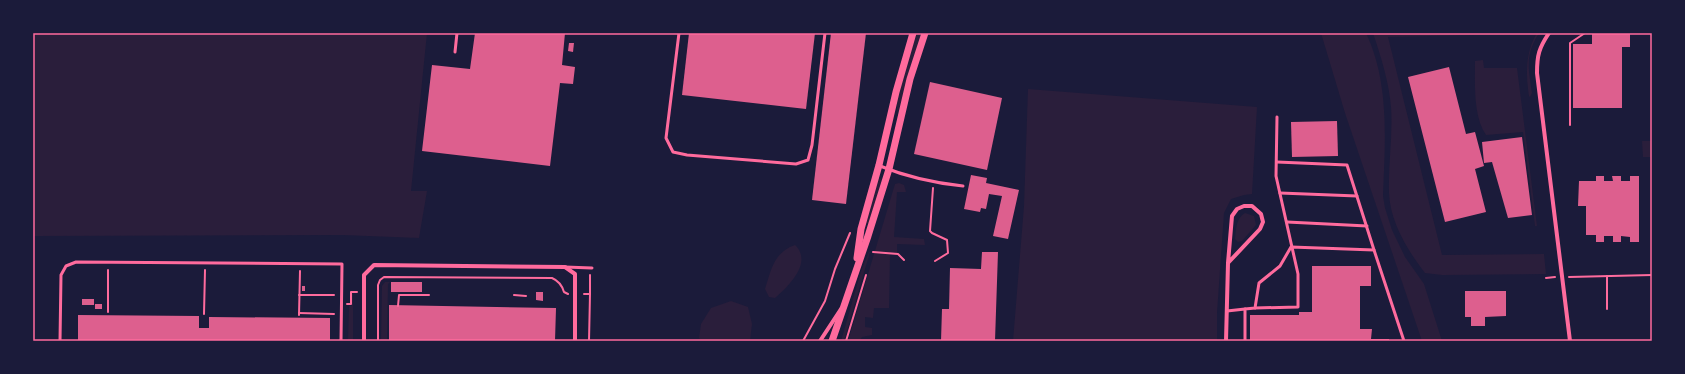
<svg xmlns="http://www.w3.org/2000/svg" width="1685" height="374" font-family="'Asap Condensed',sans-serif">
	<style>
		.green { fill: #2a1e3b }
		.building { fill: #dd5f8e }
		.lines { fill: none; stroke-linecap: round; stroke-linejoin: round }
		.path { stroke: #ff6b9d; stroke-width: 2 }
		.service { stroke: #ff6b9d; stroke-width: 3 }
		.minor { stroke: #ff6b9d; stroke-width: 4 }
		.tertiary { stroke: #ff6b9d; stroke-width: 7 }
		.neatline { fill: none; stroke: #ff6b9d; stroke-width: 1.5 }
	</style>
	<rect width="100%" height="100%" fill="#1b1b3a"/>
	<!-- green -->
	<g class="green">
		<path d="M33 33H427L411 191H427L419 238 343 235 33 236Z"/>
		<path d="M917 33H921L898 113C892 100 912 48 917 33Z"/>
		<path d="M1321 33H1366C1390 84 1385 141 1383 196L1385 208 1392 230 1405 257 1424 284 1442 341H1422L1345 113Z"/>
		<path d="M1373 33H1521L1518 34 1388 37 1442 255 1544 254 1546 274 1442 275 1425 273C1408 251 1390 222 1389 193 1388 165 1393 136 1391 107 1389 82 1381 57 1373 33Z"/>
		<path d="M1537 33H1539C1524 57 1529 68 1532 93L1530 97 1529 96C1526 74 1525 53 1537 33Z"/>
		<path d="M1483 60 1484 68H1517L1537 226H1535L1523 132 1486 135C1473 116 1475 84 1475 61Z"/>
		<path d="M1028 89 1257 107 1252 194 1244 195 1231 199 1224 213 1217 313V341H1013L1024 206Z"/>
		<path d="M1642 141H1652V157H1643Z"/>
		<path d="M880 178 882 180 869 223H866L879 179Z"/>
		<path d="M899 183 904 185 906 192H897L894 237 924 239 925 245 897 244V254H890L889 308H874L873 318 865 317V327L872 328V335L862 337 859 341H848L895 184Z"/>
		<path d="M1245 213 1254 216 1256 225 1242 241 1238 242 1235 239C1236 230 1236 218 1245 213Z"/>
		<path d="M795 245C813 262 789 286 775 298L769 297 765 289C771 270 774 252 795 245Z"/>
		<path d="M869 252H870L844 341H841L861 271Z"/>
		<path d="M385 282H390L388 284 387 341H381L382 286Z"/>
		<path d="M352 294H353V341H348L349 306H352Z"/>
		<path d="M731 301 748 307 752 324 750 341H702L699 338 701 324 711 308Z"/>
	</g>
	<!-- building -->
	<g class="building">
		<path d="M475 33H565L562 65 575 67 573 84 560 83 550 166 422 151 432 65 470 69Z"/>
		<path d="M689 33H815L806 109 682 95Z"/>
		<path d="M831 33H866L846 204 812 200Z"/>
		<path d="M1592 33H1630V47H1622V108H1573V44H1592Z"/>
		<path d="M569 43H574L573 52 568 51Z"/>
		<path d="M1449 67 1466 134 1475 132 1484 166 1475 169 1486 212 1445 222 1408 77Z"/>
		<path d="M930 82 1002 98 987 170 914 154Z"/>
		<path d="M1337 121 1338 156 1292 157 1291 122Z"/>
		<path d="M1522 137 1532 215 1508 218 1492 162 1484 163 1482 142Z"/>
		<path d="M971 175 987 178 986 183 1019 190 1008 239 993 236 1002 196 989 194 986 209 981 208 980 212 964 209Z"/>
		<path d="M1596 176H1604V181H1613L1612 176H1621V181H1630V176H1639V242H1630V237L1621 236V242H1613V236H1604V242H1596V235H1586V206H1578L1579 181H1596Z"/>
		<path d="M982 252H998L995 341H941L942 309H949L950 268 981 269Z"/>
		<path d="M1312 266H1371V286H1360V329H1372L1371 339H1389V341H1250V315H1299V312H1312Z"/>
		<rect x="391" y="282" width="31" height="10"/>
		<rect x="302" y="286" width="3" height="5"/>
		<path d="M1465 291H1506V316L1485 317V326H1471V317H1465Z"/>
		<path d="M536 292H543V301L536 300Z"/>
		<rect x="82" y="299" width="12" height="6"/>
		<rect x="95" y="304" width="7" height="5"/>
		<path d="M389 305 556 308 555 341H389Z"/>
		<path d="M78 315 199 316V328H209V317L330 318V341H78Z"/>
	</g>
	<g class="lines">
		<!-- path -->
		<g class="path">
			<path d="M1570 125V43L1585 33"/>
			<path d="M933 188 930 231 932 233 947 240 948 253 935 261"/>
			<path d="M873 252 898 254 904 260"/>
			<path d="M1607 276V309"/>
			<path d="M1569 277 1652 275"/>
			<path d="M1546 278 1555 277"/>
			<path d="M584 294H590L589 341"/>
			<path d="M590 294V275"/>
			<path d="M299 295H334"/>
			<path d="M514 295 526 296"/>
			<path d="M347 304H351V292H357"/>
			<path d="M398 306 399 295H429"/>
			<path d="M108 312V270"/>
			<path d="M299 313 334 314"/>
			<path d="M204 314 205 270"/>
			<path d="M299 315 300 271"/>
			<path d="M378 341V285L380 280 384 277 552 278C559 281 562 285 564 292L568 294"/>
			<path d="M803 341 825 301 835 269 850 233"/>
			<path d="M846 341 866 275"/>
		</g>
		<!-- service -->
		<g class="service">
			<path d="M679 33 666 138 673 152 687 155 796 164 808 160 812 145 825 33"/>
			<path d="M455 52 457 33"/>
			<path d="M1277 162 1347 165 1374 250"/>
			<path d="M880 166C907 177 934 183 963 186"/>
			<path d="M1280 193 1357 196"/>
			<path d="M1287 222 1367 226"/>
			<path d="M565 267 592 268"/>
			<path d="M1255 308 1298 307V274L1276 176 1277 117"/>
			<path d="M1227 311 1245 309"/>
			<path d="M60 341 61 275 66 266 76 262 342 264 341 341"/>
			<path d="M1245 341V309L1255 308 1259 283 1280 266 1291 247 1374 250 1404 341"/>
		</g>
		<!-- minor -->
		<g class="minor">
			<path d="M1549 33C1539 48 1537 55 1537 73L1570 341"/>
			<path d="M364 341V275L374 265 565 267 575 274V341"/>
			<path d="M820 341 841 309"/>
			<path d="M1226 341 1228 263 1232 216 1237 209 1244 206H1252L1261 214 1263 222 1260 229 1228 263"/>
		</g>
		<!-- tertiary -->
		<g class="tertiary">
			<path d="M857 258 861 229 879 165 896 92 913 33"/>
			<path d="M832 341 868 236 889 169 910 79 925 33"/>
		</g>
	</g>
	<!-- border -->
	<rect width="1685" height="374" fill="none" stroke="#1b1b3a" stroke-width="68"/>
	<rect x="34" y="34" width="1617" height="306" class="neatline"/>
</svg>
